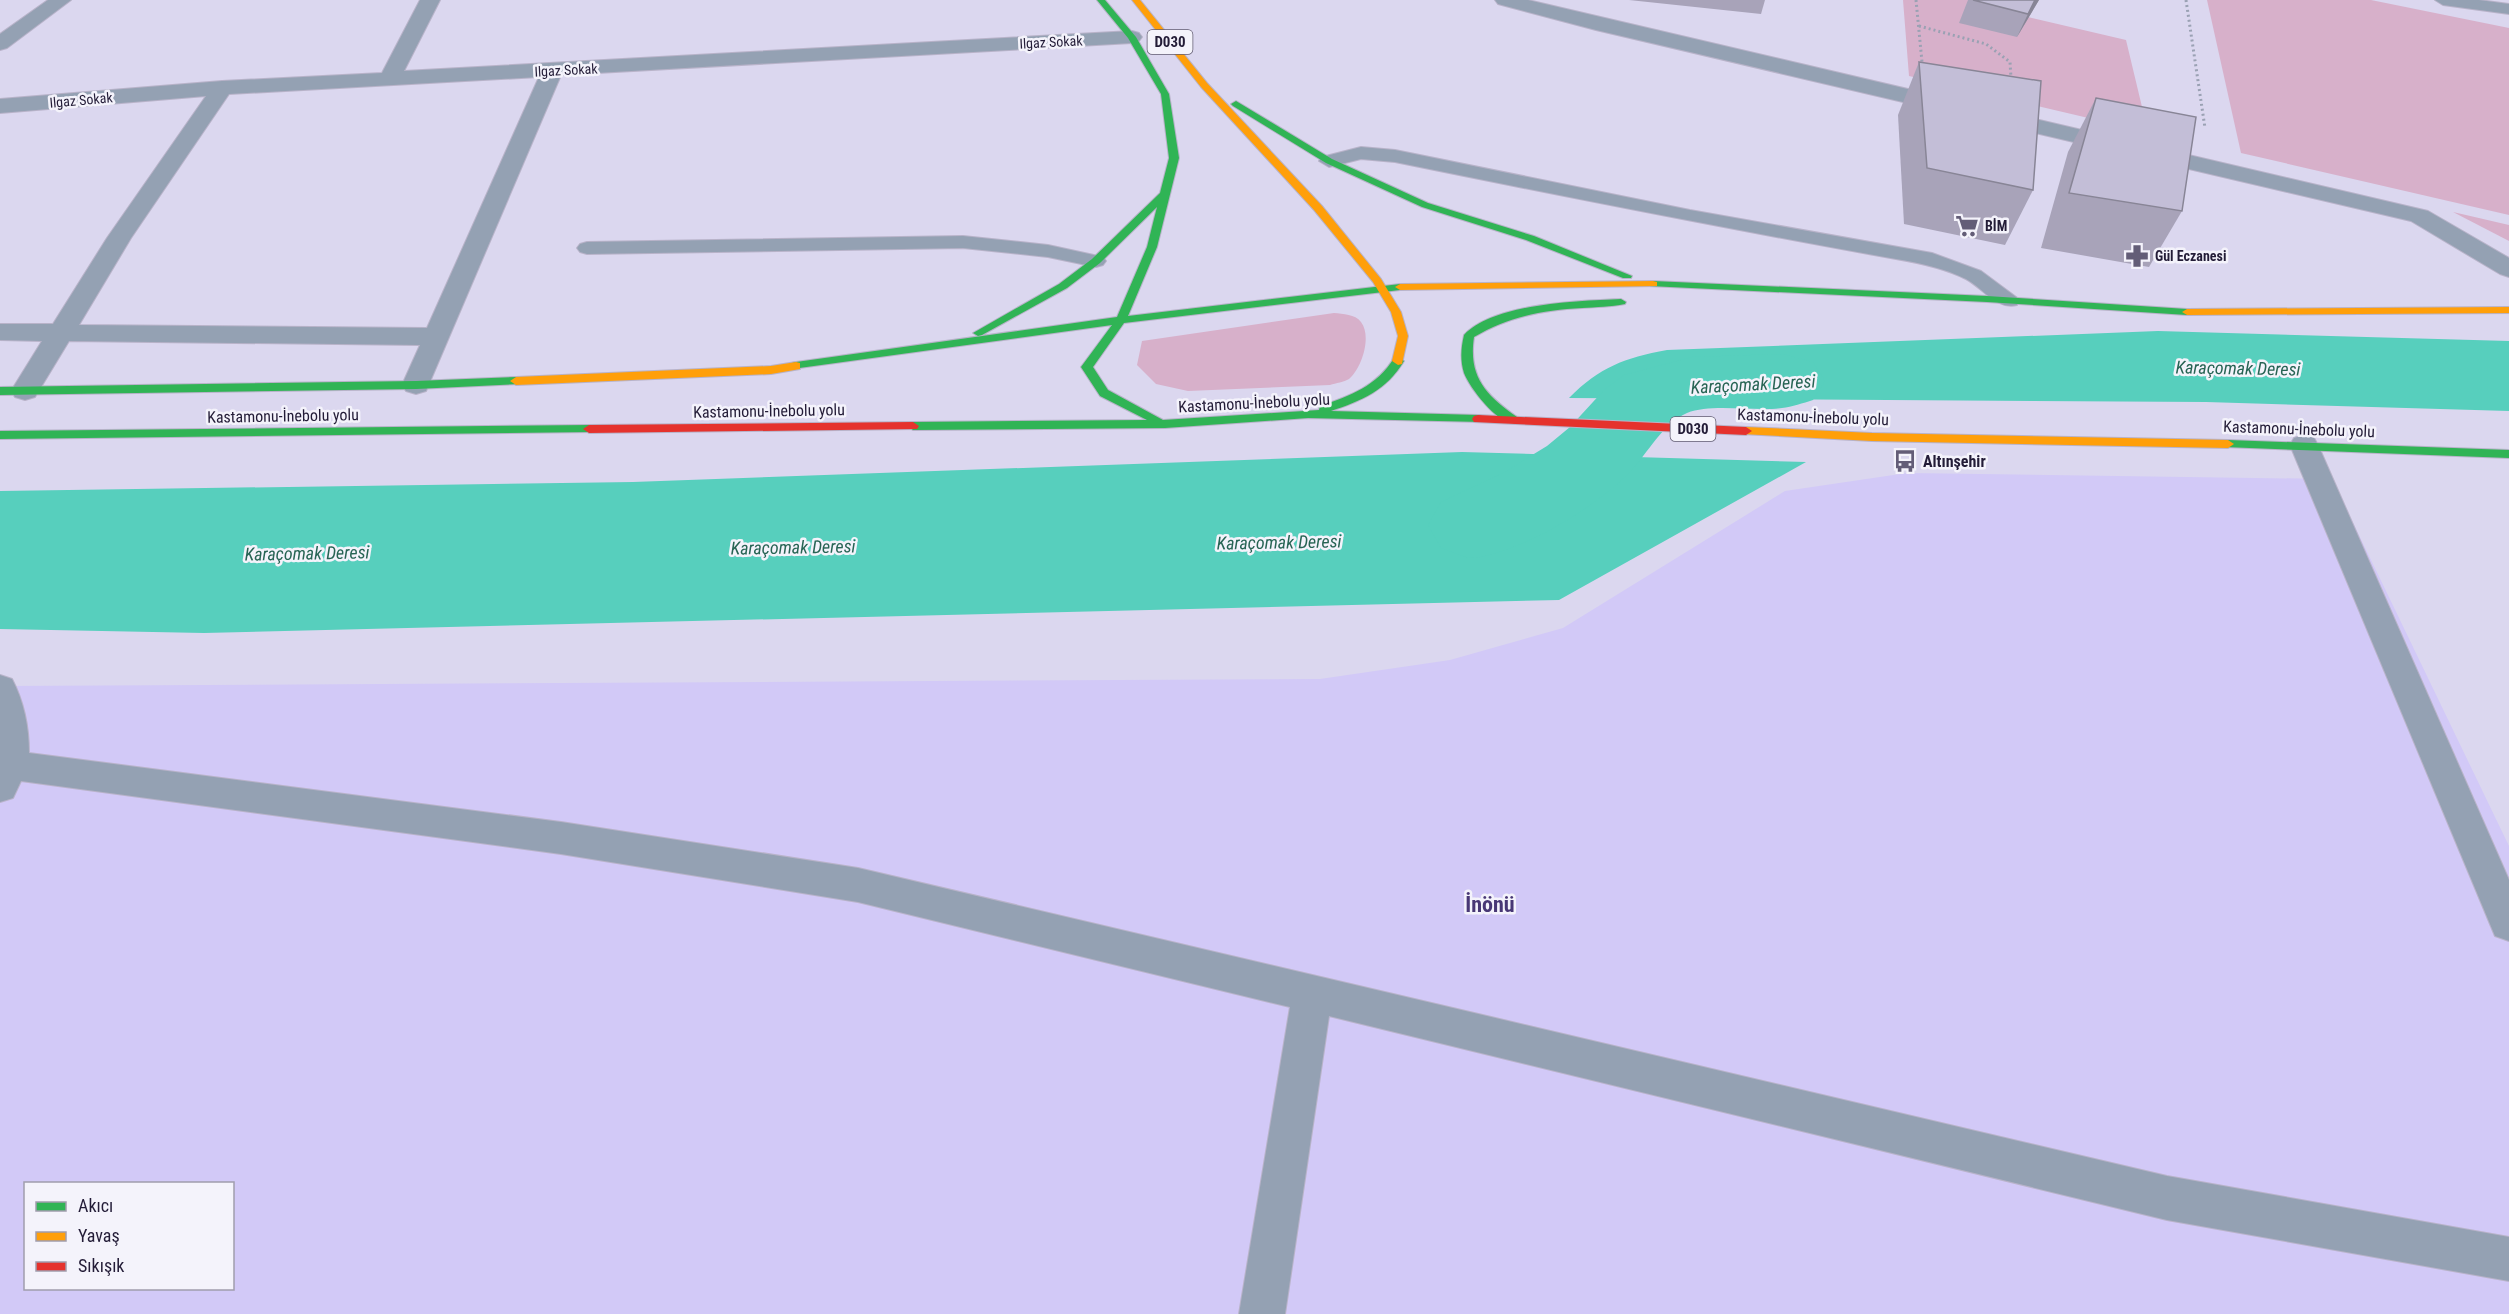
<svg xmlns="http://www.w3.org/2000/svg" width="2509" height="1314" font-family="'Roboto Condensed',sans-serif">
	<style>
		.built { fill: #d2c9f7; fill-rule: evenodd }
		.green { fill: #d7b0ca }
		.water { fill: #57cfbd }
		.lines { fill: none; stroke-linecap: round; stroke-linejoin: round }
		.river { fill: #57cfbd; fill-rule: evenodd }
		.lane-casing { stroke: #b8b3c9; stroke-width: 2 }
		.street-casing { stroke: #b8b3c9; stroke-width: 2 }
		.fast-casing { stroke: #b8b3c9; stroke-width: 2 }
		.slow-casing { stroke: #b8b3c9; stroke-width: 2 }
		.jam-casing { stroke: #b8b3c9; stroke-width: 2 }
		.path { stroke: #9aa1b3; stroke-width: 3; stroke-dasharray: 2 3; stroke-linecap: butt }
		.lane { fill: #94a1b3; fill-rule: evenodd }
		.street { fill: #94a1b3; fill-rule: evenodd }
		.fast { fill: #30b455; fill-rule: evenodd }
		.slow { fill: #ff9f0a; fill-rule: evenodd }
		.jam { fill: #e5322d; fill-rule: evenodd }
		.wall { fill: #a8a3b9 }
		.shaded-wall { fill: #888596 }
		.building { fill: #c3bed7; stroke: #888596; stroke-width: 1.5 }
		.labels { text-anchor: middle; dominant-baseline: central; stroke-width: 5; stroke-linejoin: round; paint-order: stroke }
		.far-street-label { font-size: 14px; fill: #231c37; stroke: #f4f3fb }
		.far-poi-label { font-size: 14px; font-weight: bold; fill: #231c37; stroke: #f4f3fb; text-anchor: start }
		.shield { fill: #f4f3fb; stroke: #625c72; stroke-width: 1.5 }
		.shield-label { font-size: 15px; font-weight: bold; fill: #231c37 }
		.street-label { font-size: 16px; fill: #231c37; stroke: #f4f3fb }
		.poi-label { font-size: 16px; font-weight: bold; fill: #231c37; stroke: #f4f3fb; text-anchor: start }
		.water-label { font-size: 18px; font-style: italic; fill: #276454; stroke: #f4f3fb }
		.district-label { font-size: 22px; font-weight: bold; fill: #483775; stroke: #f4f3fb }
	</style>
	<rect width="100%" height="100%" fill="#dbd7ef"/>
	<!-- built -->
	<path class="built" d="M1907 473 2332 479 2509 846V1314H0V686L1320 679 1450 660 1563 628 1785 491ZM26 1184H232V1288H26Z"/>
	<!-- green -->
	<g class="green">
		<path d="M1903 0H1973L2028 17 2126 40 2148 132 1909 76Z"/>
		<path d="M2207 0H2371L2509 28V215L2241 153Z"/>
		<path d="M2453 212 2509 225V241Z"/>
		<path d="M1334 313C1343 314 1355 314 1361 322 1372 336 1362 368 1349 379 1344 382 1336 383 1330 385L1188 391 1156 384 1137 365 1142 341Z"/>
	</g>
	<!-- water -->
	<g class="water">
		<path d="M2158 331 2509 341V411L2206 402 1569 398C1600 367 1624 358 1667 350Z"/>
		<path d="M1462 452 1806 462 1559 600 204 633 0 629V491L633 482Z"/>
	</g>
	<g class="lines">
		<!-- river -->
		<path class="river" d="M1783 354 1813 362 1825 381 1813 400C1803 403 1792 407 1782 408 1754 412 1712 403 1687 413 1662 424 1648 453 1630 472 1596 507 1525 550 1476 558 1466 559 1451 551 1441 548L1428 525 1441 502 1503 473 1547 446 1570 427 1604 390 1624 375 1692 357Z"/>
		<!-- lane casing -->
		<g class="lane-casing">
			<g id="lane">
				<path d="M2435 0H2479L2509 4V14L2443 5Z"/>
				<path d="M1361 147 1395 150 1690 210 1932 253 1981 271 2020 300 2017 305C1996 310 1983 288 1966 279 1944 268 1920 263 1896 259 1729 229 1562 196 1395 162L1361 159 1329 167 1319 161 1322 157Z"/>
				<path d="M963 236 1048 245 1103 257 1106 261 1103 265 1096 267 1048 257 963 248 587 254 580 252 577 248 580 244 587 242Z"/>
			</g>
		</g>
		<!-- street casing -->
		<g class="street-casing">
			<g id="street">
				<path d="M48 0H71L7 48 0 50V34Z"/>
				<path d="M420 0H440L404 71 1132 31 1139 33 1142 37 1139 41 1132 43 561 75 426 391 416 394 406 391 402 385 420 345 69 341 35 397 25 400 15 397 11 391 42 341 0 340V324H53L107 238 206 96 0 113V99L222 81 382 73ZM539 77 427 328 79 325 131 238 229 94Z"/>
				<path d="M1495 0H1528L2428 211 2509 258V277L2500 274 2411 221 1596 30 1498 4Z"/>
				<path d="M2304 435 2314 438 2318 445 2509 880V941L2495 936 2490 924 2290 445 2294 438Z"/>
				<path d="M0 675 12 679C24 702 29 727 29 753L561 822 858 868 2167 1176 2509 1237V1281L2167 1220 1329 1016 1285 1314H1239L1290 1007 858 902 561 854 21 781 13 798 0 802Z"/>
			</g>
		</g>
		<!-- fast casing -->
		<g class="fast-casing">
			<g id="fast">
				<path d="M1097 0H1105L1136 37 1169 94 1179 158 1157 247 1128 316 1400 284 1405 287 1400 290 1124 323 1093 367 1108 390 1163 420 1319 410 1320 406C1350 396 1377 386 1394 358L1398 357 1404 361C1387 390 1361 401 1331 411L1478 415 1482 416 1484 419 1482 422 1308 418 1165 428 913 430 907 426 913 422 1147 420 1100 396 1081 367 1112 325 792 369V363L796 362 1117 317 1147 247 1157 207 1100 263 1067 288 982 335 978 336 973 333 1059 284 1092 259 1160 193 1169 158 1161 94 1128 38Z"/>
				<path d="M1236 101 1332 159 1428 203 1534 236 1632 276 1631 278H1623L1526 240 1422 207 1326 163 1233 106 1231 104Z"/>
				<path d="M1653 281 1987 296 2187 309 2192 312 2187 315 1987 302 1649 286V282Z"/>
				<path d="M1621 299 1626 302 1625 304C1611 307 1596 307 1582 308 1543 310 1508 317 1474 337 1468 377 1486 395 1517 417L1519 420 1517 423C1499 427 1470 388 1464 373 1460 360 1461 348 1464 335 1494 303 1579 301 1621 299Z"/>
				<path d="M516 377 520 378V384L416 389 0 395V387L416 381Z"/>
				<path d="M589 425 593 426 595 429 593 432 0 439V431Z"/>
				<path d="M2228 440 2509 450V458L2224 447 2222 444Z"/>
			</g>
		</g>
		<!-- slow casing -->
		<g class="slow-casing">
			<g id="slow">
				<path d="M1132 0H1140L1207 83 1322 206 1381 279 1401 312 1408 336 1402 364 1398 365 1392 361 1398 336 1391 312 1373 282 1314 210 1201 87Z"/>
				<path d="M1653 281 1657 282V286L1400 290 1395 287 1400 284Z"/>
				<path d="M2509 307V313L2187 315 2182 312 2187 309Z"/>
				<path d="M796 362 800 363V369L771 374 516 385 510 381 516 377 771 366Z"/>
				<path d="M1746 427 1872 433 2228 440 2234 444 2228 448 1872 441 1742 434 1740 431 1742 428Z"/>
			</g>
		</g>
		<!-- jam casing -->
		<g class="jam-casing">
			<g id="jam">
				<path d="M1478 415 1746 427 1752 431 1746 435 1474 422 1472 419 1474 416Z"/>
				<path d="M913 422 919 426 917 429 589 433 583 429 589 425Z"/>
			</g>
		</g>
		<!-- path -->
		<g class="path">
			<path d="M1916 0 1922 62"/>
			<path d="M2186 0 2205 128"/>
			<path d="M1919 26 1986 44 2010 62 2011 78"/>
		</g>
		<!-- lane -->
		<use href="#lane" class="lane"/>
		<!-- street -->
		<use href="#street" class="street"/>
		<!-- fast -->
		<use href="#fast" class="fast"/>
		<!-- slow -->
		<use href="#slow" class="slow"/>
		<!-- jam -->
		<use href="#jam" class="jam"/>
	</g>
	<!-- wall -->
	<g class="wall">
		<path d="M1629 0H1765L1761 14Z"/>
		<path d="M1968 0H2039L2017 37 1959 23Z"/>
		<path d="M1919 62 2033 190 2005 245 1904 224 1898 115Z"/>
		<path d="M2096 98 2182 211 2149 267 2041 248 2068 152Z"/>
	</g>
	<!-- shaded-wall -->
	<path class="shaded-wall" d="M2035 0H2039L2017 37 2028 14Z"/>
	<!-- building -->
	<g class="building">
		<path d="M1973 0H2035L2028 14Z"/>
		<path d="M1919 62 2041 81 2033 190 1927 168Z"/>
		<path d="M2096 98 2196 117 2182 211 2069 193Z"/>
	</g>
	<!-- icons -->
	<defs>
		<g id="supermarket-bare" transform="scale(1.8)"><path d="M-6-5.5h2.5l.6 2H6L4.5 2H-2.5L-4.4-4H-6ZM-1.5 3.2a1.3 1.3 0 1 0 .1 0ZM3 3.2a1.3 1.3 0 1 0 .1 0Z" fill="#635d77" stroke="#f4f3fb" stroke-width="2.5" paint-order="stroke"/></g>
		<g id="pharmacy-bare" transform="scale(1.8)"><path d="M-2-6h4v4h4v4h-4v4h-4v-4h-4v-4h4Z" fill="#635d77" stroke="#f4f3fb" stroke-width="2.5" paint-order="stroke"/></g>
		<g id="bus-bare" transform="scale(1.8)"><path d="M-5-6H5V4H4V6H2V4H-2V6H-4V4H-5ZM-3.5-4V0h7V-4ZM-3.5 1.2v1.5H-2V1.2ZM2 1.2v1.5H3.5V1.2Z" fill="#635d77" stroke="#f4f3fb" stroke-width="2.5" paint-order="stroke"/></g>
	</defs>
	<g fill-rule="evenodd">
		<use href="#supermarket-bare" x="1967" y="226"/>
		<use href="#pharmacy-bare" x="2137" y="256"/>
		<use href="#bus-bare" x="1905" y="461"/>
	</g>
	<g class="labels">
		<!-- far-street labels -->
		<g class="far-street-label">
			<text transform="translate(1051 42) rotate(-3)">Ilgaz Sokak</text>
			<text transform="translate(566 70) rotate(-3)">Ilgaz Sokak</text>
			<text transform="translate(81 100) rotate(-5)">Ilgaz Sokak</text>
		</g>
		<!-- far-poi labels -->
		<g class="far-poi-label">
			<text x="1985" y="226">BİM</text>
			<text x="2155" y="256">Gül Eczanesi</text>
		</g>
		<!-- shield labels -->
		<g class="shield">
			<rect x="1147.5" y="30" width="45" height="24" rx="4.5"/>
			<rect x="1670.5" y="417" width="45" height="24" rx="4.5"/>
		</g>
		<g class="shield-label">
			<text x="1170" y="42">D030</text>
			<text x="1693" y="429">D030</text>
		</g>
		<!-- street labels -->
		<g class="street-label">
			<text transform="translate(1254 403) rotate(-3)">Kastamonu-İnebolu yolu</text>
			<text transform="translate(769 411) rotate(-1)">Kastamonu-İnebolu yolu</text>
			<text transform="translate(283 416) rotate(-1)">Kastamonu-İnebolu yolu</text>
			<text transform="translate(1813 417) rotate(2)">Kastamonu-İnebolu yolu</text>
			<text transform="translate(2299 429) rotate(2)">Kastamonu-İnebolu yolu</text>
		</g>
		<!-- poi labels -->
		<g class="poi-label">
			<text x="1923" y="461">Altınşehir</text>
		</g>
		<!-- water labels -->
		<g class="water-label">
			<text transform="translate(2238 368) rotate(1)">Karaçomak Deresi</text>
			<text transform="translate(1753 384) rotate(-3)">Karaçomak Deresi</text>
			<text transform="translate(1279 542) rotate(-1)">Karaçomak Deresi</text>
			<text transform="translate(793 547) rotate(-1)">Karaçomak Deresi</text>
			<text transform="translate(307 553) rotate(-1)">Karaçomak Deresi</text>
		</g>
		<!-- district labels -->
		<g class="district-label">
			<text x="1490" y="904">İnönü</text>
		</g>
	</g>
	<!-- legend -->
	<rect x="24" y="1182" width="210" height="108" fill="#f4f3fb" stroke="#a09dad" stroke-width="1.5"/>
	<rect x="36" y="1202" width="30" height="9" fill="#30b455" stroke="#a09dad" stroke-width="1.5"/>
	<text x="78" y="1212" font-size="18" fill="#231c37">Akıcı</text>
	<rect x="36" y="1232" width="30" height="9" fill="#ff9f0a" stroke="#a09dad" stroke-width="1.5"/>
	<text x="78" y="1242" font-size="18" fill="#231c37">Yavaş</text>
	<rect x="36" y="1262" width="30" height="9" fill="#e5322d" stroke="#a09dad" stroke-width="1.5"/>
	<text x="78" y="1272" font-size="18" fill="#231c37">Sıkışık</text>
</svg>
